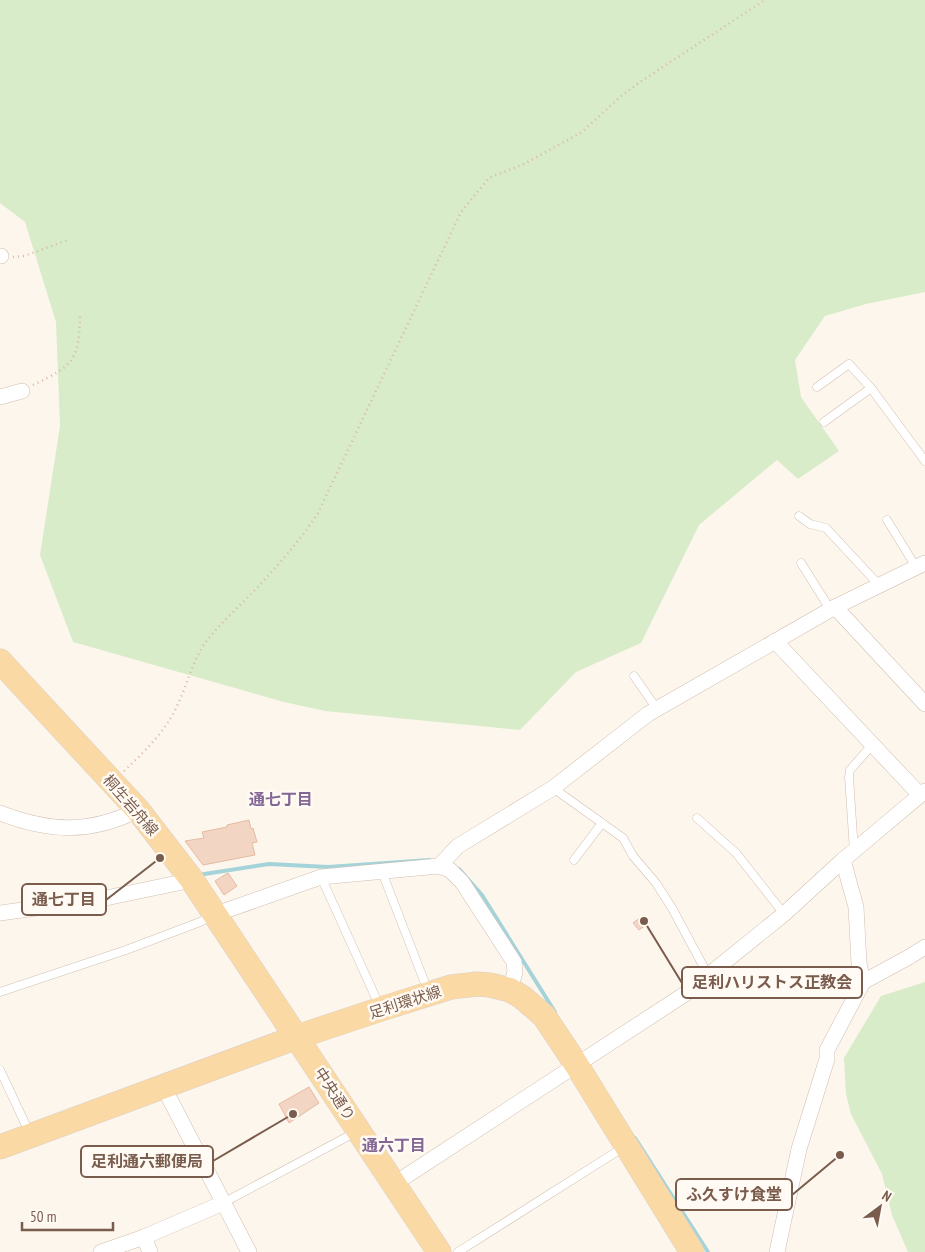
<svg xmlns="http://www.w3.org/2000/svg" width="925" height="1252" font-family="'PT Sans Narrow','Noto Sans JP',sans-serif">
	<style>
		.green { fill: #d8ecc9 }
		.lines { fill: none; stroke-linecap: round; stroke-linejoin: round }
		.stream { stroke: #a5d3da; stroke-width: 4 }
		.building { fill: #f3d5c3; stroke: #e6bba3 }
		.service-casing { stroke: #d1beb0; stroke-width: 9 }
		.minor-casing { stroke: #d1beb0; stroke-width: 16 }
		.primary-casing { stroke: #dad1cd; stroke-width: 25 }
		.path { stroke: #d9b8a5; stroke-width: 2.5; stroke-dasharray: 1 4; stroke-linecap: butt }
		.service { stroke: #fff; stroke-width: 8 }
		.minor { stroke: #fff; stroke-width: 15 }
		.primary { stroke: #fbd9a5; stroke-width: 24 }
		.labels { text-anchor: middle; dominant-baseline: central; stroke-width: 5; stroke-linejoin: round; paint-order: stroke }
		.street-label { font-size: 15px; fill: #7a5c4d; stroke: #fffaf3 }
		.neighbourhood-label { font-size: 16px; font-weight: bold; fill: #846695; stroke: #fffaf3 }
		.leader { fill: none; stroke: #7a5c4d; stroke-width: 2 }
		.callout-dot { fill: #7a5c4d; stroke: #fffaf3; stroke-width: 2 }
		.callout { fill: #fffaf3; stroke: #7a5c4d; stroke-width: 2 }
		.callout-label { font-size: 16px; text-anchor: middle; font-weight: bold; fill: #7a5c4d }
	</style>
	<rect width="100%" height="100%" fill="#fdf6ec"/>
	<!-- green -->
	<g class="green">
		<path d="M0 0H925V292L866 304 825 316 795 360 801 397 839 451 798 479 777 460 699 525 641 643 576 672 520 730 325 711 284 702 73 642 40 555 60 426 56 322 25 222 0 203Z"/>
		<path d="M925 982V1252H908L892 1215 882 1174 851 1114 846 1094 844 1058 881 996Z"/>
	</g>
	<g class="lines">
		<!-- stream -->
		<g class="stream">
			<path d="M459 869 482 895 555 1012"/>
			<path d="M198 875 269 864 328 867 430 860"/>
			<path d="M635 1138 708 1252"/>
		</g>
	</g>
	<!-- building -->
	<g class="building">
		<path d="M249 820 251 829 253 828 257 842 252 843 255 855 203 865 185 841 204 838 202 832 227 827V825Z"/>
		<path d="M228 873 237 886 224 895 215 881Z"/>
		<path d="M644 915 650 922 639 930 633 923Z"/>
		<path d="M309 1087 319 1103 289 1123 279 1104Z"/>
	</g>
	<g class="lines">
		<!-- service casing -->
		<g class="service-casing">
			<g id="service">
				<path d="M817 387 849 364 871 388 925 461"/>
				<path d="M824 422 871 388"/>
				<path d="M799 516 810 524 826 528 879 585"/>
				<path d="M887 520 916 567"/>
				<path d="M801 563 830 609"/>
				<path d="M634 676 657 709"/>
				<path d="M553 788 623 838 633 856 656 883 672 908 708 975"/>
				<path d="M697 818 736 853 784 914"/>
				<path d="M854 851 849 777 850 770 872 745"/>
				<path d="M574 860 602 823"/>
				<path d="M382 872 428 991"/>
				<path d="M321 877 380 1007"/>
				<path d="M0 992 126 950 200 922 212 916"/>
				<path d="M0 1070 30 1134"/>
				<path d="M223 1203 356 1132"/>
				<path d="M458 1252 624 1147"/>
			</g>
		</g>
		<!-- minor casing -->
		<g class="minor-casing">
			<g id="minor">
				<path d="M0 256H1"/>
				<path d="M0 397 22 391"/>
				<path d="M835 607 925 704"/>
				<path d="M775 641 920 795"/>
				<path d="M0 813C49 832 90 834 138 810"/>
				<path d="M843 860 856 907 859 963 863 982"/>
				<path d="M439 866 458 846 553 788 648 714 835 607 925 563"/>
				<path d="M0 913 101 899 192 880"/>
				<path d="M216 914 321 877 439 866 450 870 462 882 514 962 515 972 510 990"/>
				<path d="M163 1086 249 1252"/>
				<path d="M394 1184 685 994 784 914 843 860 925 791"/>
				<path d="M144 1237 150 1252"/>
				<path d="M101 1252 144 1237 223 1203"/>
				<path d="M777 1252 799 1149 827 1059V1050L863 982 909 957 925 947"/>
			</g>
		</g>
		<!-- primary casing -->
		<g class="primary-casing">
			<g id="primary">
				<path d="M0 661 138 810 192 880 439 1252"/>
				<path d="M0 1147 297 1037 381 1009 451 987 477 984 490 985 510 990 522 997 544 1016 576 1064 692 1252"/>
			</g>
		</g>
		<!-- path -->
		<g class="path">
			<path d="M13 257 24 256 68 240"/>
			<path d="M33 385C74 365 79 361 80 315"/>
			<path d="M124 771C145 751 165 732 177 706 187 686 192 662 205 643 219 625 236 609 252 593 276 568 299 542 318 513L461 212 489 178 524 164 582 132 620 97 643 80 765 0"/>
		</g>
		<!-- service -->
		<use href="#service" class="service"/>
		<!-- minor -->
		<use href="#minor" class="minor"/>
		<!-- primary -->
		<use href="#primary" class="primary"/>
	</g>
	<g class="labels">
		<!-- street labels -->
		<g class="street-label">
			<text transform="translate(131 805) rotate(49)">桐生岩舟線</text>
			<text transform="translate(405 1002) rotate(-18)">足利環状線</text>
			<text transform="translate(335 1094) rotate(57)">中央通り</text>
		</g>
		<!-- neighbourhood labels -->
		<g class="neighbourhood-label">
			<text x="281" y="799">通七丁目</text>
			<text x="394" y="1145">通六丁目</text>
		</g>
	</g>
	<!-- callouts -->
	<path class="leader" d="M160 858L106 900M644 921L682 983M293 1114L213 1161M840 1155L792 1195"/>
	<g class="callout-dot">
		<circle cx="160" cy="858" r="5"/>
		<circle cx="644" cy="921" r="5"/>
		<circle cx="293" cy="1114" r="5"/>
		<circle cx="840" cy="1155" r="5"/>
	</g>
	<g class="callout">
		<rect x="22" y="884" width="84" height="31" rx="5"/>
		<rect x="682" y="967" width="180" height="31" rx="5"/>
		<rect x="81" y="1146" width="132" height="31" rx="5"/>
		<rect x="676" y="1179" width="116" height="31" rx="5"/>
	</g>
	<g class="callout-label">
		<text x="64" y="905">通七丁目</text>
		<text x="772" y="988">足利ハリストス正教会</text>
		<text x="147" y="1167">足利通六郵便局</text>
		<text x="734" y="1200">ふ久すけ食堂</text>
	</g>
	<!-- north arrow -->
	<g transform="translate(880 1207) rotate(32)" stroke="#fffaf3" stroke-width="4" paint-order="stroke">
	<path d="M0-4L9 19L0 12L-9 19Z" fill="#7a5c4d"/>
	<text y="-8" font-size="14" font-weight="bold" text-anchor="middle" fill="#7a5c4d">N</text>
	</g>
	<!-- scale -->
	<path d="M22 1222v8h91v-8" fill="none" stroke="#7a5c4d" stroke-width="2.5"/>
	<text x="30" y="1222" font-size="15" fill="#7a5c4d" stroke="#fffaf3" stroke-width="4" paint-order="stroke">50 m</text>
</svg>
